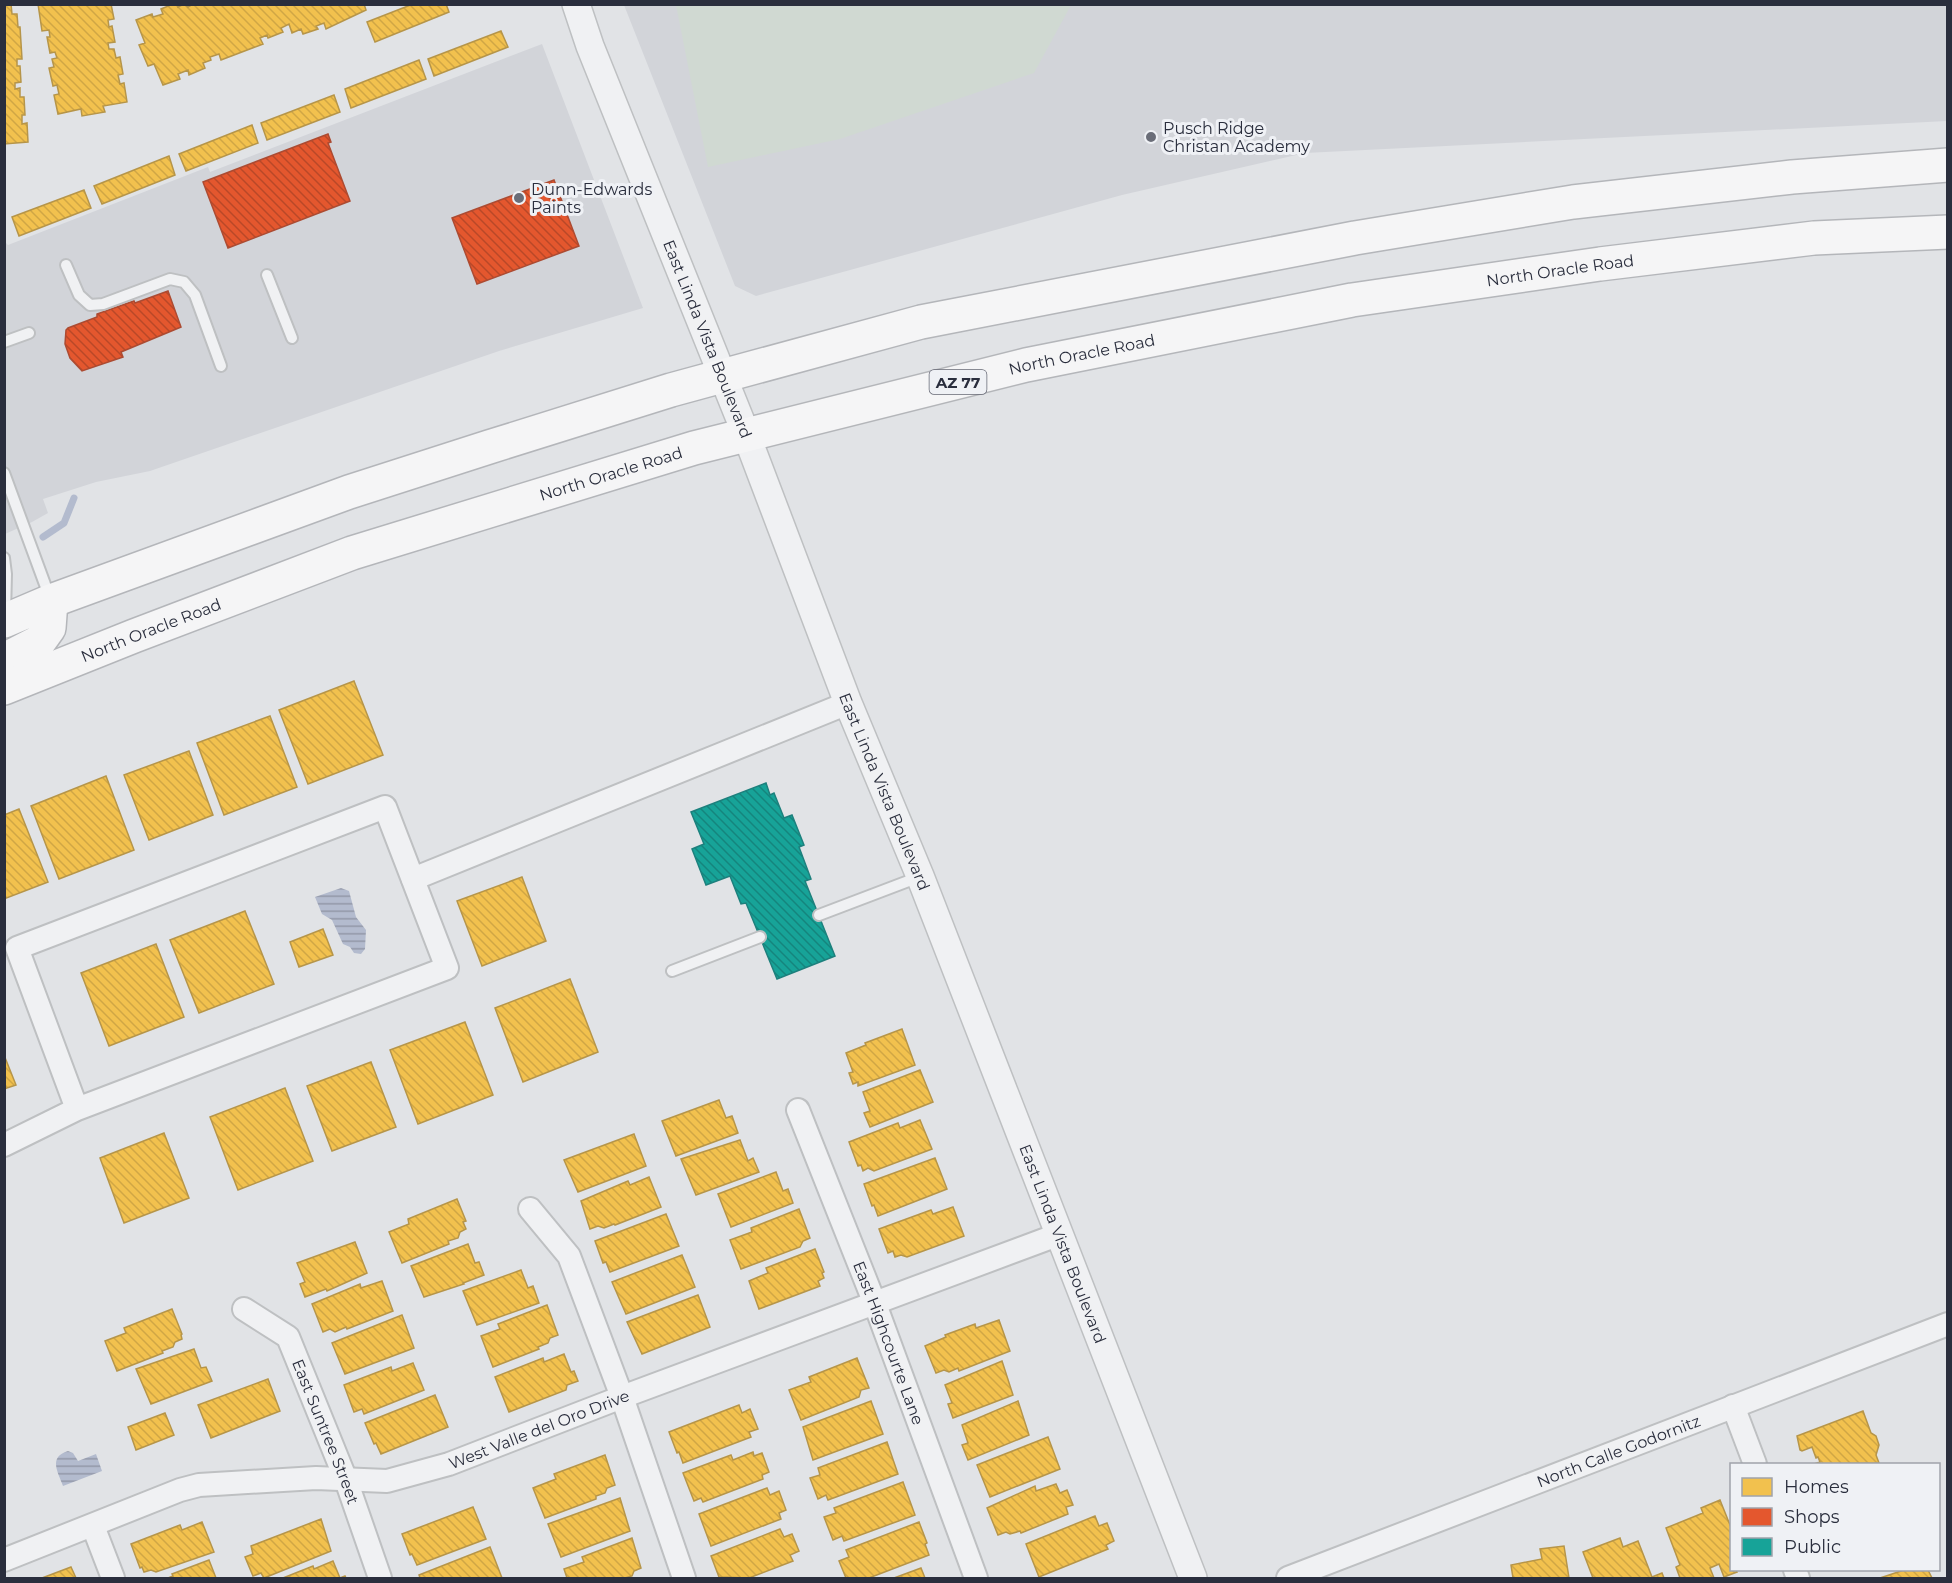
<svg xmlns="http://www.w3.org/2000/svg" width="1952" height="1583" font-family="Montserrat,sans-serif">
	<style>
		.built { fill: #d2d4d9 }
		.green { fill: #d0d9d2 }
		.water { fill: url(#water-rules) }
		.homes { fill: url(#homes-back-hatch); stroke: #b69549; stroke-width: 1.5 }
		.shops { fill: url(#shops-back-hatch); stroke: #ac4b32; stroke-width: 1.5 }
		.public { fill: url(#public-back-hatch); stroke: #1d807d; stroke-width: 1.5 }
		.lines { fill: none; stroke-linecap: round; stroke-linejoin: round }
		.stream { stroke: #b3bbce; stroke-width: 7 }
		.service-casing { stroke: #bec0c2; stroke-width: 14 }
		.minor-casing { stroke: #bec0c2; stroke-width: 26 }
		.tertiary-casing { stroke: #bec0c2; stroke-width: 30 }
		.trunk-casing { stroke: #b4b6ba; stroke-width: 36 }
		.service { stroke: #f0f1f3; stroke-width: 10 }
		.minor { stroke: #f0f1f3; stroke-width: 22 }
		.tertiary { stroke: #f0f1f3; stroke-width: 27 }
		.trunk { stroke: #f5f5f6; stroke-width: 33 }
		.poi-dot { fill: #6a6d78; stroke: #eff1f5; stroke-width: 2 }
		.labels { text-anchor: middle; dominant-baseline: central; stroke-width: 6; stroke-linejoin: round; paint-order: stroke }
		.shield { fill: #eff1f5; stroke: #656874; stroke-width: 1.5 }
		.shield-label { font-size: 15px; font-weight: bold; fill: #2a2e3d }
		.poi-label { font-size: 16px; fill: #2a2e3d; stroke: #eff1f5; text-anchor: start }
		.street-label { font-size: 16px; fill: #2a2e3d; stroke: #eff1f5 }
	</style>
	<defs>
		<pattern id="water-rules" width="6" height="5" patternUnits="userSpaceOnUse" patternTransform="scale(1.5)"><rect width="6" height="5" fill="#b3bbce"/><path d="M0 2.5h6" fill="none" stroke="#9298a8"/></pattern>
		<pattern id="homes-back-hatch" width="6" height="6" patternUnits="userSpaceOnUse" patternTransform="scale(1.5)"><rect width="6" height="6" fill="#f2c14e"/><path d="M-1 5l2 2M0 0l6 6M5-1l2 2" fill="none" stroke="#d0a645"/></pattern>
		<pattern id="shops-back-hatch" width="6" height="6" patternUnits="userSpaceOnUse" patternTransform="scale(1.5)"><rect width="6" height="6" fill="#e4572e"/><path d="M-1 5l2 2M0 0l6 6M5-1l2 2" fill="none" stroke="#b94828"/></pattern>
		<pattern id="public-back-hatch" width="6" height="6" patternUnits="userSpaceOnUse" patternTransform="scale(1.5)"><rect width="6" height="6" fill="#17a398"/><path d="M-1 5l2 2M0 0l6 6M5-1l2 2" fill="none" stroke="#15857d"/></pattern>
	</defs>
	<rect width="100%" height="100%" fill="#e1e3e6"/>
	<!-- built -->
	<g class="built">
		<path d="M624 5H1947V121L1305 153 1122 195 756 296 735 286Z"/>
		<path d="M542 44 643 308 499 351 150 471 96 482 43 499 48 513 32 522 5 534 4 241 8 245 208 167 210 172Z"/>
	</g>
	<!-- green -->
	<path class="green" d="M676 5V4L1071 5 1034 73 840 139 708 167Z"/>
	<!-- water -->
	<g class="water">
		<path d="M341 888 349 891 356 917 366 930 365 949 361 954 354 953 350 947 343 944 332 920 322 914 315 897Z"/>
		<path d="M68 1451 73 1453 78 1461 96 1454 102 1471 63 1486C58 1472 48 1457 68 1451Z"/>
	</g>
	<!-- homes -->
	<g class="homes">
		<path d="M4 4H11L12 14H17L18 27H20L22 59H17V66H20L21 82 15 83V89L20 88V97H24L25 115H22V124L27 123 28 142 4 144Z"/>
		<path d="M38 4H111L114 19 108 20 109 27 112 26 115 42 108 43 109 49H114L116 58 120 57 123 74 118 75 120 84 124 83 127 102 103 106 105 112 82 116 81 109 58 114 54 95 59 94 57 85 53 86 49 68 54 67 52 59 57 58 55 52 50 53 47 37H50L49 30 42 31Z"/>
		<path d="M173 4H178V7L184 4 188 7 193 4H364L366 10 326 29 324 23 316 26 318 29 303 34 301 29 292 33 289 24 281 28 283 32 268 38 267 35 260 38 263 44 221 60 219 54 210 57 211 60 203 63 205 68 189 75 188 70 178 74 180 79 163 85 154 64 148 66 139 45 145 43 136 20 152 14 153 17 163 14 161 9Z"/>
		<path d="M413 4H446L449 12 375 42 367 22Z"/>
		<path d="M501 31 508 47 434 76 428 59Z"/>
		<path d="M419 60 426 79 351 108 345 89Z"/>
		<path d="M334 95 340 112 267 140 261 123Z"/>
		<path d="M252 125 258 143 186 171 179 154Z"/>
		<path d="M169 156 175 175 102 204 94 186Z"/>
		<path d="M84 190 91 208 19 236 12 217Z"/>
		<path d="M354 681 383 755 308 784 279 710Z"/>
		<path d="M270 716 297 787 224 815 197 743Z"/>
		<path d="M189 751 213 815 149 840 124 775Z"/>
		<path d="M106 776 134 850 59 879 31 806Z"/>
		<path d="M19 809 48 882 4 899V815Z"/>
		<path d="M522 877 546 941 482 966 457 901Z"/>
		<path d="M245 911 274 984 199 1013 170 940Z"/>
		<path d="M323 929 333 955 299 967 290 942Z"/>
		<path d="M156 944 184 1017 109 1046 81 973Z"/>
		<path d="M570 979 598 1052 523 1082 495 1008Z"/>
		<path d="M465 1022 493 1095 418 1124 390 1050Z"/>
		<path d="M902 1029 915 1065 858 1086V1082L853 1084 849 1073 853 1072 846 1053 866 1045 865 1043Z"/>
		<path d="M4 1055 16 1085 4 1089Z"/>
		<path d="M371 1062 396 1127 332 1151 307 1086Z"/>
		<path d="M920 1070 933 1102 870 1127 864 1113 870 1111 863 1092Z"/>
		<path d="M285 1088 313 1161 238 1190 210 1117Z"/>
		<path d="M719 1100 726 1118 732 1116 738 1133 676 1156 662 1121Z"/>
		<path d="M920 1120 932 1149 874 1171 868 1168 863 1171 861 1165 858 1166 849 1142 898 1123 900 1128Z"/>
		<path d="M164 1133 189 1198 124 1223 100 1158Z"/>
		<path d="M634 1134 646 1166 578 1192 564 1160Z"/>
		<path d="M740 1140 748 1161 753 1158 759 1172 696 1195 681 1159Z"/>
		<path d="M935 1158 947 1189 878 1216 874 1205 872 1206 864 1184Z"/>
		<path d="M776 1172 783 1191 788 1189 793 1203 731 1227 718 1194Z"/>
		<path d="M649 1177 661 1207 615 1225 614 1224 604 1228 598 1226 590 1229 581 1201 628 1181 630 1185Z"/>
		<path d="M457 1199 466 1221 463 1222 466 1229 460 1232 458 1238 448 1241 449 1244 402 1263 389 1232 409 1224 408 1219Z"/>
		<path d="M953 1207 964 1236 907 1257 901 1255 895 1257 893 1251 888 1253 879 1229 931 1210 933 1214Z"/>
		<path d="M799 1209 810 1238 803 1241 800 1247 741 1269 730 1240 752 1232 751 1228Z"/>
		<path d="M666 1214 679 1246 610 1272 606 1262 603 1263 595 1241Z"/>
		<path d="M355 1242 367 1273 327 1291 326 1289 305 1297 300 1284 305 1282 297 1263Z"/>
		<path d="M468 1244 475 1263 479 1262 484 1275 463 1283 464 1284 424 1297 411 1266Z"/>
		<path d="M815 1249 824 1272 822 1273 824 1278 818 1281 820 1286 759 1309 749 1281 768 1273 766 1268Z"/>
		<path d="M682 1255 695 1287 626 1314 612 1282Z"/>
		<path d="M521 1270 528 1288 533 1286 539 1303 477 1325 463 1291Z"/>
		<path d="M382 1281 393 1311 347 1329 346 1327 335 1332 330 1329 323 1332 312 1304 360 1284 361 1288Z"/>
		<path d="M698 1295 710 1327 642 1354 627 1322Z"/>
		<path d="M547 1305 558 1335 550 1338 548 1343 538 1347 539 1349 493 1367 481 1336 500 1329 498 1324Z"/>
		<path d="M172 1309 182 1334 181 1335 182 1339 175 1342 173 1347 162 1351 163 1353 117 1371 105 1341 126 1333 124 1328Z"/>
		<path d="M402 1315 414 1348 345 1374 332 1343Z"/>
		<path d="M999 1320 1010 1351 959 1371 958 1368 949 1372 944 1370 936 1373 925 1346 946 1337 945 1335 975 1324 976 1328Z"/>
		<path d="M194 1349 201 1368 206 1367 212 1381 151 1404 136 1369Z"/>
		<path d="M564 1354 571 1372 574 1371 578 1381 567 1385 566 1390 509 1412 495 1377 543 1358 544 1362Z"/>
		<path d="M857 1358 869 1388 861 1390 859 1397 801 1420 789 1390 811 1382 809 1377Z"/>
		<path d="M1002 1361 1013 1395 953 1418 948 1404 952 1403 945 1385Z"/>
		<path d="M413 1363 424 1390 364 1414 362 1409 354 1412 344 1385 391 1367 392 1371Z"/>
		<path d="M268 1379 280 1411 211 1438 198 1405Z"/>
		<path d="M435 1395 448 1427 381 1454 376 1443 374 1444 365 1423Z"/>
		<path d="M871 1401 883 1434 813 1460 803 1427Z"/>
		<path d="M1018 1401 1029 1435 968 1460 962 1445 968 1443 962 1425Z"/>
		<path d="M739 1405 742 1413 750 1409 758 1429 749 1432 751 1437 683 1463 679 1452 677 1453 669 1432Z"/>
		<path d="M1863 1411 1871 1433 1876 1436 1879 1445 1876 1455 1879 1463 1814 1464 1820 1462 1818 1457 1816 1458 1812 1447 1802 1451 1800 1450 1797 1436Z"/>
		<path d="M165 1413 174 1435 136 1450 128 1427Z"/>
		<path d="M1048 1437 1060 1469 990 1497 977 1465Z"/>
		<path d="M887 1442 898 1474 828 1500 826 1495 818 1499 810 1478 820 1475 818 1468Z"/>
		<path d="M753 1452 754 1456 762 1453 769 1472 762 1475 763 1479 703 1502 701 1498 694 1501 683 1473 731 1455 733 1460Z"/>
		<path d="M605 1455 615 1485 607 1488 605 1493 596 1496V1499L545 1518 533 1488 556 1479 554 1474Z"/>
		<path d="M903 1482 915 1515 844 1541 842 1536 833 1540 824 1517 836 1513 834 1508Z"/>
		<path d="M1056 1484 1060 1493 1067 1490 1073 1505 1066 1507 1068 1514 1021 1533 1020 1531 1010 1534 1006 1532 998 1535 987 1508 1035 1486 1036 1491Z"/>
		<path d="M767 1488 770 1495 779 1491 786 1510 779 1513 781 1519 711 1546 699 1514Z"/>
		<path d="M620 1498 630 1531 561 1557 548 1524Z"/>
		<path d="M1720 1500 1732 1530V1570H1736L1737 1572 1724 1577 1719 1564 1710 1568 1714 1578H1680L1676 1567 1680 1565 1666 1528 1703 1513 1701 1508Z"/>
		<path d="M473 1507 486 1539 417 1565 412 1554 410 1555 402 1534Z"/>
		<path d="M1095 1516 1099 1526 1107 1523 1114 1541 1106 1545 1108 1549 1039 1577 1026 1544Z"/>
		<path d="M321 1519 331 1551 264 1578 261 1573 253 1576 245 1557 253 1554 251 1546Z"/>
		<path d="M202 1522 214 1552 156 1572 151 1570 144 1572 142 1567 140 1568 131 1544 180 1525 182 1530Z"/>
		<path d="M919 1522 927 1543 925 1544 929 1555 869 1578H846L839 1561 849 1557 846 1550Z"/>
		<path d="M780 1529 784 1537 792 1534 799 1551 790 1555 793 1561 749 1578 719 1577 711 1556Z"/>
		<path d="M632 1538 641 1568 634 1571 632 1576 625 1578H567L564 1569 584 1562 582 1557Z"/>
		<path d="M1620 1538 1623 1547 1638 1541 1652 1577 1662 1573 1664 1578H1593L1583 1552Z"/>
		<path d="M1564 1546 1569 1578H1513L1511 1565 1542 1559 1540 1549Z"/>
		<path d="M490 1547 502 1578H420L419 1575Z"/>
		<path d="M209 1560 216 1578H168L173 1576 172 1574Z"/>
		<path d="M333 1561 340 1578 345 1576 346 1578H283L313 1566 314 1569Z"/>
		<path d="M71 1567 76 1578H42Z"/>
		<path d="M921 1568 925 1578H894Z"/>
		<path d="M1904 1570H1928L1932 1578H1880Z"/>
	</g>
	<!-- shops -->
	<g class="shops">
		<path d="M328 134 331 142 328 143 350 201 228 248 203 182Z"/>
		<path d="M554 180 579 246 477 284 452 218Z"/>
		<path d="M168 291 181 327 121 352 123 357 82 371 70 358 65 344 66 330 68 328 97 317V314L134 301 135 303Z"/>
	</g>
	<!-- public -->
	<path class="public" d="M766 783 770 795 774 793 784 818 792 815 804 845 799 847 811 879 805 881 835 956 777 979 746 903 741 904 730 876 706 885 692 849 704 844 691 812Z"/>
	<g class="lines">
		<!-- stream -->
		<path class="stream" d="M43 537 64 523 74 498"/>
		<!-- service casing -->
		<g class="service-casing">
			<g id="service">
				<path d="M66 265 79 295 90 305 103 304 170 279 184 282 195 295 221 366"/>
				<path d="M267 275 292 338"/>
				<path d="M4 342 29 333"/>
				<path d="M4 473 50 598"/>
				<path d="M4 558 6 574 5 614"/>
				<path d="M819 915 919 877"/>
				<path d="M672 971 760 937"/>
			</g>
		</g>
		<!-- minor casing -->
		<g class="minor-casing">
			<g id="minor">
				<path d="M413 879 848 703"/>
				<path id="s1" d="M798 1110 875 1304 976 1578"/>
				<path d="M4 1145 77 1109 447 968 385 807 17 948 77 1109"/>
				<path d="M530 1209 569 1256 622 1397 684 1578"/>
				<path id="s2" d="M244 1309 288 1337 346 1480 380 1578"/>
				<path d="M1733 1406 1755 1464"/>
				<path d="M93 1526 113 1578"/>
				<path id="s3" d="M4 1560 180 1490 199 1485 316 1478 387 1481 449 1464 622 1397 1060 1234"/>
				<path d="M1795 1570 1798 1578"/>
				<path id="s4" d="M1288 1578 1948 1324"/>
			</g>
		</g>
		<!-- tertiary casing -->
		<g class="tertiary-casing">
			<g id="tertiary">
				<path id="s5" d="M576 4 590 46 746 434 848 703 920 876 1193 1578"/>
			</g>
		</g>
		<!-- trunk casing -->
		<g class="trunk-casing">
			<g id="trunk">
				<path d="M4 621 51 601 349 492 489 447 671 390 921 322 1355 238 1573 202 1792 177 1948 165"/>
				<path d="M4 660 39 642 49 628 51 601"/>
				<path id="s6" d="M4 688 134 636 352 553 694 448 1026 365 1352 300 1600 264 1814 238 1948 232"/>
			</g>
		</g>
		<!-- service -->
		<use href="#service" class="service"/>
		<!-- minor -->
		<use href="#minor" class="minor"/>
		<!-- tertiary -->
		<use href="#tertiary" class="tertiary"/>
		<!-- trunk -->
		<use href="#trunk" class="trunk"/>
	</g>
	<!-- markers -->
	<g class="poi-dot">
		<circle cx="1151" cy="137" r="6"/>
		<circle cx="519" cy="198" r="6"/>
	</g>
	<g class="labels">
		<!-- shield labels -->
		<rect class="shield" x="929.5" y="370" width="57" height="24" rx="4.5"/>
		<g class="shield-label">
			<text x="958" y="382">AZ 77</text>
		</g>
		<!-- poi labels -->
		<g class="poi-label">
			<text x="1163" y="128">Pusch Ridge<tspan x="1163" dy="18">Christan Academy</tspan></text>
			<text x="531" y="189">Dunn-Edwards<tspan x="531" dy="18">Paints</tspan></text>
		</g>
		<!-- street labels -->
		<g class="street-label">
			<text stroke="none"><textPath href="#s6" startOffset="1616">North Oracle Road</textPath></text>
			<text stroke="none"><textPath href="#s5" startOffset="360">East Linda Vista Boulevard</textPath></text>
			<text stroke="none"><textPath href="#s6" startOffset="1130">North Oracle Road</textPath></text>
			<text stroke="none"><textPath href="#s6" startOffset="644">North Oracle Road</textPath></text>
			<text stroke="none"><textPath href="#s6" startOffset="158">North Oracle Road</textPath></text>
			<text stroke="none"><textPath href="#s5" startOffset="846">East Linda Vista Boulevard</textPath></text>
			<text stroke="none"><textPath href="#s5" startOffset="1332">East Linda Vista Boulevard</textPath></text>
			<text stroke="none"><textPath href="#s1" startOffset="250">East Highcourte Lane</textPath></text>
			<text stroke="none"><textPath href="#s3" startOffset="558">West Valle del Oro Drive</textPath></text>
			<text stroke="none"><textPath href="#s2" startOffset="154">East Suntree Street</textPath></text>
			<text stroke="none"><textPath href="#s4" startOffset="354">North Calle Godornitz</textPath></text>
		</g>
	</g>
	<!-- border -->
	<rect width="1952" height="1583" fill="none" stroke="#2a2e3d" stroke-width="12"/>
	<!-- legend -->
	<rect x="1730" y="1463" width="210" height="108" fill="#eff1f5" stroke="#a0a3ab" stroke-width="1.5"/>
	<rect x="1742" y="1478" width="30" height="18" fill="#f2c14e" stroke="#a0a3ab" stroke-width="1.5"/>
	<text x="1784" y="1493" font-size="18" fill="#2a2e3d">Homes</text>
	<rect x="1742" y="1508" width="30" height="18" fill="#e4572e" stroke="#a0a3ab" stroke-width="1.5"/>
	<text x="1784" y="1523" font-size="18" fill="#2a2e3d">Shops</text>
	<rect x="1742" y="1538" width="30" height="18" fill="#17a398" stroke="#a0a3ab" stroke-width="1.5"/>
	<text x="1784" y="1553" font-size="18" fill="#2a2e3d">Public</text>
</svg>
